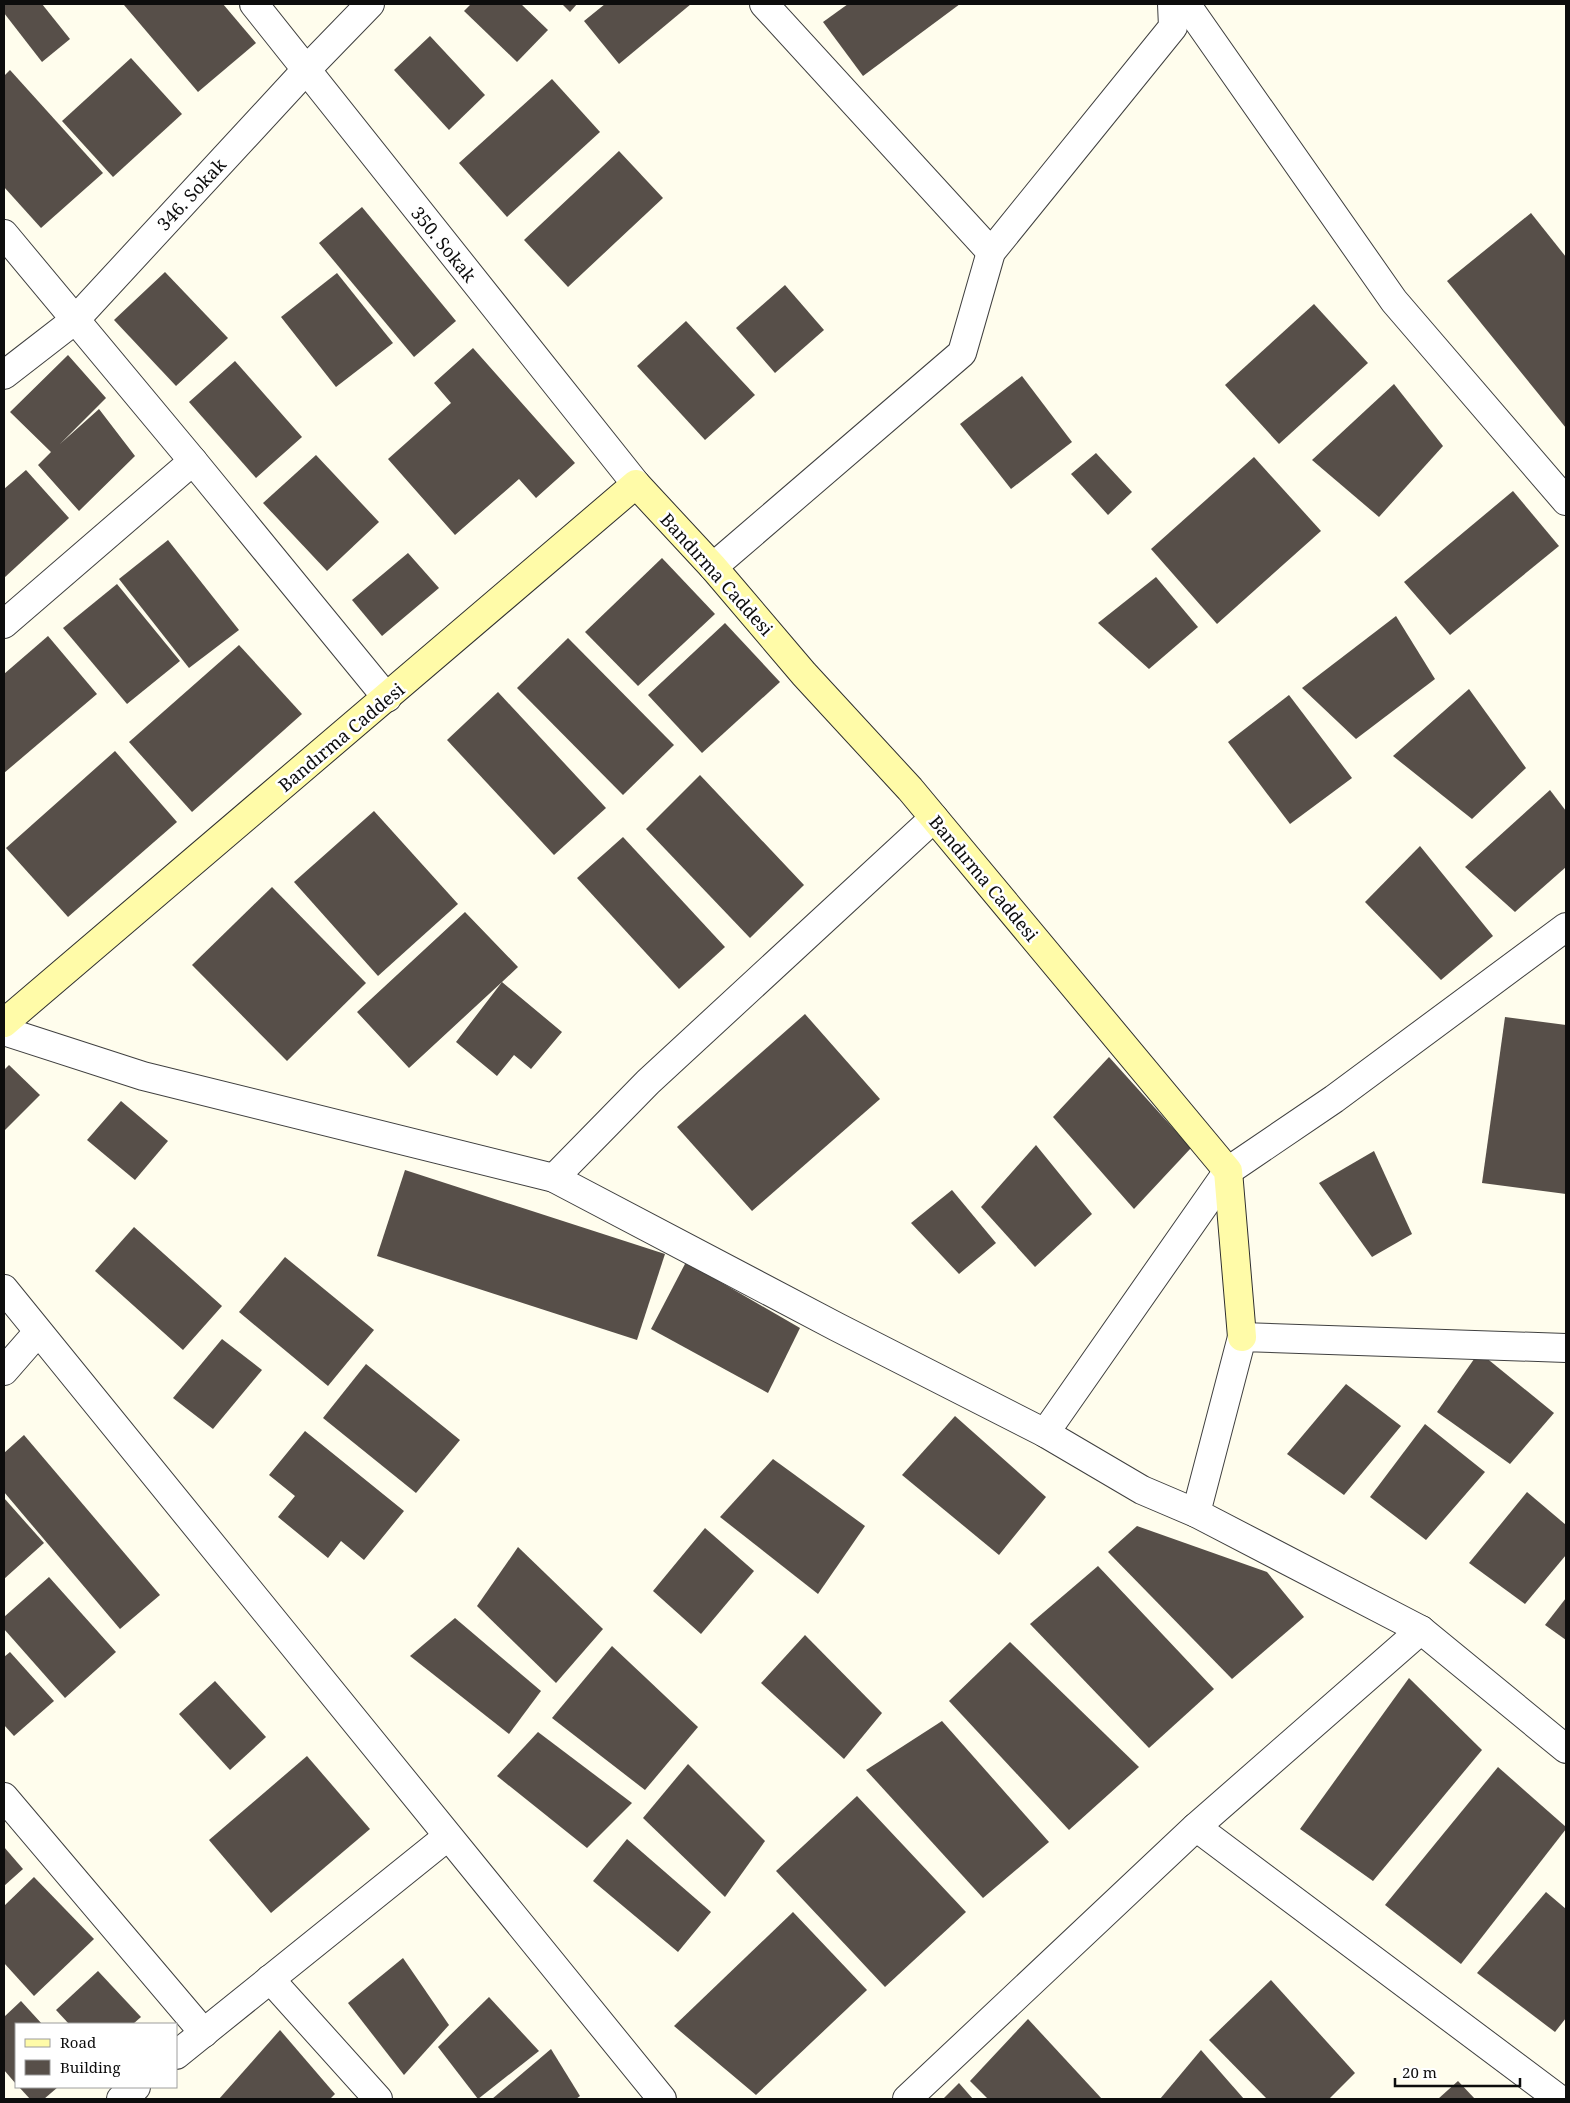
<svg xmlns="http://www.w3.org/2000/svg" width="1570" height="2103" font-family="'Noto Serif',serif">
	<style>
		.building { fill: #574f49 }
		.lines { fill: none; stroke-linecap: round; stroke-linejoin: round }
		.street-casing { stroke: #404040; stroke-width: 30 }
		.secondary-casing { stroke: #2f2f2f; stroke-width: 30 }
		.street { stroke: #fff; stroke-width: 28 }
		.secondary { stroke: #fffba8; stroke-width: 28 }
		.labels { text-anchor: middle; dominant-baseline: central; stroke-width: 5; stroke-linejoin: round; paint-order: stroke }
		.street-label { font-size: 18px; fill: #0d0d0d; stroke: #fff }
	</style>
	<rect width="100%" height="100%" fill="#fffded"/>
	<!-- building -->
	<g class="building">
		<path d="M4 4H42L70 39 42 62 4 13Z"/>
		<path d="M126 4H223L256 43 198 92 124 5Z"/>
		<path d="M471 4H521L548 30 517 62 464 11Z"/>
		<path d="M562 4H577L570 12Z"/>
		<path d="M605 4H691L619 64 584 21Z"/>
		<path d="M848 4H960L863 76 823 22Z"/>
		<path d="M430 36 485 95 449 130 394 70Z"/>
		<path d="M131 58 182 114 113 177 62 121Z"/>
		<path d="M10 70 103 173 41 228 4 187V76Z"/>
		<path d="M552 79 600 132 507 217 459 163Z"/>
		<path d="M619 151 663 198 568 287 524 240Z"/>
		<path d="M362 207 456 321 414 357 319 243Z"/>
		<path d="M1531 213 1566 257V428L1447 281Z"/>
		<path d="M165 272 228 338 176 386 114 320Z"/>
		<path d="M337 273 393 343 336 387 281 317Z"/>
		<path d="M785 285 824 330 775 373 736 328Z"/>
		<path d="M1314 304 1368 363 1279 444 1225 385Z"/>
		<path d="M686 321 755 395 705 440 637 366Z"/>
		<path d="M473 348 575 463 536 498 519 479 455 535 388 459 451 403 434 383Z"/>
		<path d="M68 355 106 398 60 444 99 409 135 456 79 511 38 465 51 452 10 412Z"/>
		<path d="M235 361 302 437 256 478 189 402Z"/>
		<path d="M1022 376 1072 442 1011 489 960 424Z"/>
		<path d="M1394 384 1443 446 1379 517 1312 460Z"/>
		<path d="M1096 453 1132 492 1108 515 1071 474Z"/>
		<path d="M316 455 379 522 327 571 263 503Z"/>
		<path d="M1254 457 1321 531 1217 624 1151 549Z"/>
		<path d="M26 470 69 518 4 578V489Z"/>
		<path d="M1513 491 1559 546 1450 635 1404 582Z"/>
		<path d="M168 540 239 630 189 668 119 579Z"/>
		<path d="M408 553 439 588 382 636 352 600Z"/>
		<path d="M662 558 715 614 638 686 585 632Z"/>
		<path d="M1156 577 1198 627 1149 669 1098 623Z"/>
		<path d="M117 584 180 661 127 704 63 628Z"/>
		<path d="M1396 616 1435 679 1356 739 1302 688Z"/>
		<path d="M725 623 780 682 702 753 648 695Z"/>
		<path d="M48 636 97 694 4 773V674Z"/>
		<path d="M568 638 674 745 623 795 517 688Z"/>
		<path d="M239 645 302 714 192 812 129 742Z"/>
		<path d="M1469 689 1526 768 1472 819 1393 756Z"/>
		<path d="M498 692 606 808 554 855 447 740Z"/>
		<path d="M1289 695 1352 778 1290 824 1228 742Z"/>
		<path d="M115 751 177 822 68 917 6 848Z"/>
		<path d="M700 775 804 885 750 938 646 829Z"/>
		<path d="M1550 790 1566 811V867L1515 912 1465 867Z"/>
		<path d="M374 811 458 904 378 976 294 882Z"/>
		<path d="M623 837 725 947 679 989 577 878Z"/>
		<path d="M1420 846 1493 936 1441 980 1365 902Z"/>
		<path d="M272 887 366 983 287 1061 192 965Z"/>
		<path d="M465 912 518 967 502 982 562 1032 531 1069 514 1055 497 1076 456 1042 502 982 409 1068 357 1012Z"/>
		<path d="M805 1014 880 1099 752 1211 677 1127Z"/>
		<path d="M1505 1017 1566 1025V1194L1482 1183Z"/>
		<path d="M1109 1057 1191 1148 1134 1209 1053 1117Z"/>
		<path d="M9 1065 40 1095 4 1131V1070Z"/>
		<path d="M121 1101 168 1141 135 1180 87 1140Z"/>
		<path d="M1036 1145 1092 1214 1035 1267 981 1207Z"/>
		<path d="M1374 1151 1412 1234 1372 1257 1319 1183Z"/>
		<path d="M405 1170 665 1254 637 1340 377 1256Z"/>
		<path d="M952 1190 996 1243 959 1274 911 1223Z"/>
		<path d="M134 1227 222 1306 183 1350 95 1271Z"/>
		<path d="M285 1257 374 1330 328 1386 239 1312Z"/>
		<path d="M686 1262 800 1328 768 1393 651 1329Z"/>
		<path d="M222 1339 262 1370 213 1429 173 1398Z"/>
		<path d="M1479 1352 1554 1413 1510 1464 1437 1412Z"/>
		<path d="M366 1364 460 1440 416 1493 323 1418Z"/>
		<path d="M1346 1384 1401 1426 1344 1495 1287 1454Z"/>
		<path d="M955 1416 1046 1497 999 1555 902 1475Z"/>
		<path d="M1425 1424 1485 1472 1426 1540 1370 1497Z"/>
		<path d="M305 1431 404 1511 364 1560 341 1541 328 1558 278 1517 295 1496 269 1475Z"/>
		<path d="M24 1435 160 1595 120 1629 4 1492V1453Z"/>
		<path d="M773 1459 865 1526 818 1594 720 1517Z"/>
		<path d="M1527 1492 1566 1525V1555L1525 1604 1469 1563Z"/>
		<path d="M4 1498 44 1543 4 1579Z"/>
		<path d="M1137 1526 1267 1572 1304 1617 1232 1679 1108 1552Z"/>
		<path d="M705 1528 754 1571 701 1634 653 1591Z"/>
		<path d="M518 1547 603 1629 556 1683 477 1606Z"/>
		<path d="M1098 1566 1214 1689 1149 1748 1030 1624Z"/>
		<path d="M49 1577 116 1652 65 1698 4 1629V1617Z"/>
		<path d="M1566 1598V1640L1545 1625Z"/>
		<path d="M455 1618 541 1691 509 1734 410 1656Z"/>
		<path d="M805 1635 882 1713 844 1759 761 1683Z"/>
		<path d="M1010 1642 1139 1767 1069 1830 949 1701Z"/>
		<path d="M612 1646 698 1727 645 1790 552 1718Z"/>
		<path d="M10 1652 54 1701 14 1736 4 1725V1657Z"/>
		<path d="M1409 1678 1482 1750 1373 1881 1300 1829Z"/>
		<path d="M215 1681 266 1737 230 1770 179 1714Z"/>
		<path d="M942 1721 1049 1842 983 1898 866 1770Z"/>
		<path d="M538 1732 632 1803 587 1848 497 1776Z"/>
		<path d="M307 1756 370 1829 271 1913 209 1840Z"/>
		<path d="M688 1764 765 1841 725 1897 643 1818Z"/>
		<path d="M1498 1767 1566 1827V1829L1461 1964 1385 1905Z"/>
		<path d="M857 1796 966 1912 885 1987 776 1871Z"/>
		<path d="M627 1839 711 1912 678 1952 593 1881Z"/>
		<path d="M4 1847 23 1869 4 1886Z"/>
		<path d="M34 1877 94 1939 34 1996 4 1963V1906Z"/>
		<path d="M1546 1892 1566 1909V2018L1555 2032 1477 1973Z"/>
		<path d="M793 1912 867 1990 756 2095 674 2026Z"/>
		<path d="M403 1958 449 2025 404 2075 348 2003Z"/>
		<path d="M98 1971 141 2017 133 2024H69L56 2010Z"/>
		<path d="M1271 1980 1355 2073 1329 2099H1267L1209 2040Z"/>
		<path d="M489 1997 539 2051 478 2099 438 2047Z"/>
		<path d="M21 2001 42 2024H16V2084L4 2070V2017Z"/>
		<path d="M1028 2019 1102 2099H988L970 2081Z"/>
		<path d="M280 2030 335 2094 330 2099H219Z"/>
		<path d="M551 2049 580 2096 576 2099H492Z"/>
		<path d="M1201 2050 1244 2099H1160Z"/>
		<path d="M1458 2081 1475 2099H1438Z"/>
		<path d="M959 2083 973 2099H943Z"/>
		<path d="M19 2087H58L44 2099H30Z"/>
	</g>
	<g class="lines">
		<!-- street casing -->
		<g class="street-casing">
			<g id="street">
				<path d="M254 4 636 484"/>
				<path d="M764 4 991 252"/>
				<path d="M1186 4 1394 301 1566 501"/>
				<path d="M4 234 193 461 387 698"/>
				<path d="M4 375 75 320 306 70 370 4"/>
				<path d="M713 567 962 353 991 252 1173 27 1172 4"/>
				<path d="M4 624 193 461"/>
				<path d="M4 1031 143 1076 554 1178 837 1327 1045 1433 1142 1490 1196 1513"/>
				<path d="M554 1178 648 1082 934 818"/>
				<path d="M4 1289 662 2099"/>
				<path d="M1566 1348 1242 1337 1196 1513 1421 1630 1566 1749"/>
				<path d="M4 1371 38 1332"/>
				<path d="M1045 1433 1228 1171 1334 1099 1566 927"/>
				<path d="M4 1797 204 2033"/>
				<path d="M1196 1827 1559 2099"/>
				<path d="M270 1979 378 2099"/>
				<path d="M176 2055 447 1837"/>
				<path d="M121 2099 136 2087"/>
				<path d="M907 2099 1196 1827 1421 1630"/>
			</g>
		</g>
		<!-- secondary casing -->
		<g class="secondary-casing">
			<path id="secondary" d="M4 1023 636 484 713 567 804 674 910 789 1228 1171 1242 1337"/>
		</g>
		<!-- street -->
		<use href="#street" class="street"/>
		<!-- secondary -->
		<use href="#secondary" class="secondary"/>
	</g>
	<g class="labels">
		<!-- street labels -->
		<g class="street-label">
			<text transform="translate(191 194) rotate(-47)">346. Sokak</text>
			<text transform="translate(444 244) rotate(51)">350. Sokak</text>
			<text transform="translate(717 574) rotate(48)">Bandırma Caddesi</text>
			<text transform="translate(341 737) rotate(-40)">Bandırma Caddesi</text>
			<text transform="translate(984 878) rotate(50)">Bandırma Caddesi</text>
		</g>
	</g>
	<!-- border -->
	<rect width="1570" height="2103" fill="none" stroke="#0d0d0d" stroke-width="10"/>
	<!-- legend -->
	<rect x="15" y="2023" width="162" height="65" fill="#ffffff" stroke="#9e9e9e"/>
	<rect x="25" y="2039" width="25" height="8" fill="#fffba8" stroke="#9e9e9e"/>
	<text x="60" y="2048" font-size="15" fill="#0d0d0d">Road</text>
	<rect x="25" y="2060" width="25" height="15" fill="#574f49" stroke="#9e9e9e"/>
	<text x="60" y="2073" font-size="15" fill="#0d0d0d">Building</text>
	<!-- scale -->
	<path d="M1395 2078v8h125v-8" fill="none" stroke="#0d0d0d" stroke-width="2.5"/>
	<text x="1402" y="2078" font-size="15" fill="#0d0d0d" stroke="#ffffff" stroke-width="4" paint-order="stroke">20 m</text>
</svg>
